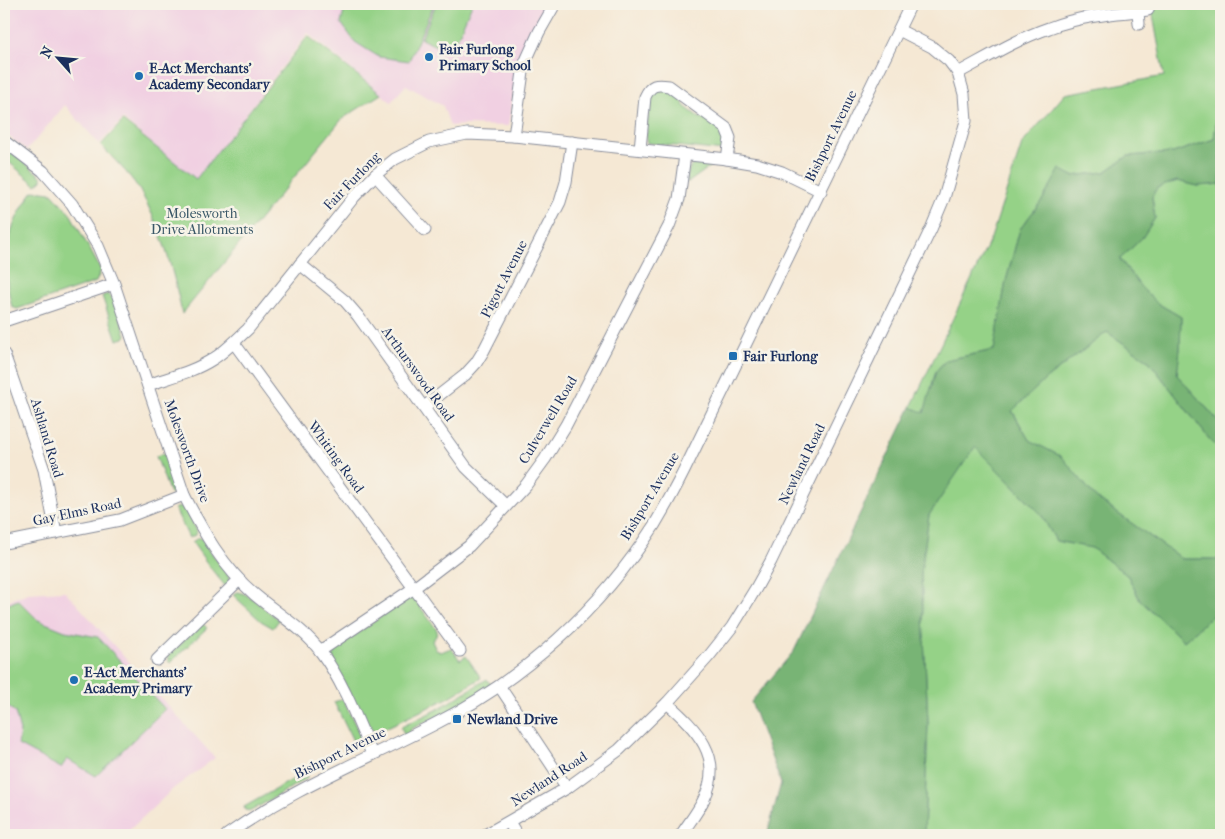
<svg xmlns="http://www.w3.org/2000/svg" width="1225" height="839" font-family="'IM FELL French Canon',serif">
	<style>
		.built { fill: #f1d0e2 }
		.green { fill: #95d287; stroke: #588072 }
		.forest { fill: #78b474; stroke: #4a7269 }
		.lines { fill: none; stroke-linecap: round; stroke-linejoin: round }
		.street-casing { stroke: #888c99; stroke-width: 13 }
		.street { stroke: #fff; stroke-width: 11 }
		.poi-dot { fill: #1f6fb2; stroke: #f7f3e8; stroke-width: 2 }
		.labels { text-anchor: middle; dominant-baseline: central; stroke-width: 5; stroke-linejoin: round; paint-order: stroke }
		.poi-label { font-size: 14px; font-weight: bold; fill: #1b2f5e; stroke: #f7f3e8; text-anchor: start }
		.street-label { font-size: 14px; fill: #1b2f5e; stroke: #f7f3e8 }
		.park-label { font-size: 14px; fill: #3a5868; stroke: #f7f3e8 }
	</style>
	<rect width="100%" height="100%" fill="#f7f3e8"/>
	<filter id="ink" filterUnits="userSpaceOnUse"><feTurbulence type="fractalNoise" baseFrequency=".02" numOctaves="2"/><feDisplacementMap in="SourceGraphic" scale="10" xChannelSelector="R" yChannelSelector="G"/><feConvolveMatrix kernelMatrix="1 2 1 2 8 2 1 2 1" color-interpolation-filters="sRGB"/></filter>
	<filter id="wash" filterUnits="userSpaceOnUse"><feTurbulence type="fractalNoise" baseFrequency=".0096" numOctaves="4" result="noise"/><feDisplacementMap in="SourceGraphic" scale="20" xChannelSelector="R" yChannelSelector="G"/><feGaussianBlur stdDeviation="1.12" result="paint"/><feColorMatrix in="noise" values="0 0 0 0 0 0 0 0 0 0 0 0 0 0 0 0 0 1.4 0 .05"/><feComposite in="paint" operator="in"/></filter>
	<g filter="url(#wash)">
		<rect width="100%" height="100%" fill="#f5e8d4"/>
		<!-- built -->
		<g class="built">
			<path d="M4 4H548L529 38 518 66 508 126 466 125 450 126 443 106 406 85 391 102 308 33 195 180 123 119 99 144 65 105 27 150 4 133Z"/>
			<path d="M65 591 215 758 174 788 124 835H4V602L28 593Z"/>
		</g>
		<!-- green -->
		<g class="green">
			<path d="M346 4H434L409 61 379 57 355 42 341 23Z"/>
			<path d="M436 4H472L451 53 421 39Z"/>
			<path d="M1151 4H1221V112L1217 116 1214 139 1173 153 1128 156 1105 172 1073 176 1060 170 1043 199 1020 229 1006 281 994 350 946 360 936 371 924 414 911 407 991 238 1022 144 1065 94 1164 76Z"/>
			<path d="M308 36 381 94 342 119 182 314C174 272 161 226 139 189 129 173 113 159 101 145L123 121 196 179Z"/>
			<path d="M667 89 682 100 684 106 700 118C710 117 727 127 727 139 727 143 725 147 724 151L647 143 646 139 650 100 654 91Z"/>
			<path d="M4 146 42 177V180L36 185 4 158Z"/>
			<path d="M702 162 712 163 711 166 689 182H687C688 170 689 163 702 162Z"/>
			<path d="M1177 181 1198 186 1221 184V424L1177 375 1180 349 1181 317 1157 303 1140 286 1120 259 1142 238 1155 218 1152 197 1156 188Z"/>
			<path d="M33 191 52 193 71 215 101 270 96 282 17 309 12 307C0 260 5 230 33 191Z"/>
			<path d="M107 294 114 299 126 335 124 338 117 340 102 296Z"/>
			<path d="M1107 332 1148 360 1210 440 1221 451V559H1182L1096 498 1062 457 1029 440 1012 410 1047 378Z"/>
			<path d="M975 446 1041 514 1056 541 1092 548 1128 576 1140 600 1184 641 1221 608V835H924L928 722 921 573 929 515Z"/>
			<path d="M165 453 176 489 174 492 170 494 156 456Z"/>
			<path d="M180 506 187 511 197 531 195 535 189 538 175 509Z"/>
			<path d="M198 538H201L229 577V584L226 587 212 570 192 542Z"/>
			<path d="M236 592C248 591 269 613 279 620L273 628 261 621 233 595Z"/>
			<path d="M413 597 437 630 436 636 432 641 436 650 441 652 451 648 460 660 466 656 481 678 448 698 377 732 367 727 336 668 333 657 337 648 398 604Z"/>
			<path d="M18 600 38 620 65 631 98 637 165 709 96 776 67 759 61 768 18 745 20 731 15 712 4 704V606Z"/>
			<path d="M202 623 207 628 170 663 168 660V656Z"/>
			<path d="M487 679 491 685 453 709 411 729 410 734 405 736 401 727 438 709Z"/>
			<path d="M343 699 363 741 355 745 334 702Z"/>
			<path d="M306 772 307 778 251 811 245 810 244 807Z"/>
		</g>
		<!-- forest -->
		<path class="forest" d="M1221 112V184L1198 186 1177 181 1157 188 1152 197 1155 218 1142 238 1120 259 1140 286 1157 303 1181 317 1180 349 1177 375 1221 424V451L1210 440 1148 360 1107 332 1047 378 1012 411 1029 440 1062 457 1096 498 1182 559H1221V608L1184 641 1140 600 1128 576 1092 548 1056 541 1041 514 975 447 929 515 921 573 928 722 924 835H767L781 783 751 702 794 651 911 407 924 413 936 371 946 360 994 350 1006 281 1020 229 1043 199 1060 169 1073 176 1105 172 1128 156 1173 153 1214 139 1217 115Z"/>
	</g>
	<g filter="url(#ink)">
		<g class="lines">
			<!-- street casing -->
			<g class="street-casing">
				<g id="street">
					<path d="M1138 11 1139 24"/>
					<path d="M958 73C988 57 1017 39 1049 28 1080 16 1115 13 1148 10"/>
					<path d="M514 136 524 65 539 32 555 4"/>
					<path d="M4 141 43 171 72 204 98 246 114 284 184 495C203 532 223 567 254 594 276 613 303 628 321 652 343 682 357 719 372 754"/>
					<path d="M640 149 645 97C651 84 656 84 669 86L726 128 730 138 727 159"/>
					<path d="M375 175 425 230"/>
					<path d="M300 264 345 301 358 316 466 467 506 506"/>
					<path d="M4 321 114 284"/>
					<path d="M234 343 460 651"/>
					<path d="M4 354 44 470 56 533"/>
					<path d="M148 385C170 377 193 372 213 359 226 351 237 339 248 329L354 197 375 175 395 159 429 142 467 134 514 136 727 159 757 164 782 172 821 191"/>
					<path d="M424 407 465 375 476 363 484 350 560 202 566 182 572 142"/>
					<path d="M4 543 120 520 184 495"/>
					<path d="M320 651 414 588 469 546 526 485 545 459 566 425 669 226 679 199 685 155"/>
					<path d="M157 660 239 580"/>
					<path d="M500 687 567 788"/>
					<path d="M667 703C696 729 725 757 704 799 698 812 688 824 681 835"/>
					<path d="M509 822 517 835"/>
					<path d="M227 835C292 789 363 761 433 725 523 680 601 609 655 524 665 507 675 489 684 471L911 4"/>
					<path d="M485 835 567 788 619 750 667 703 709 656 732 627 756 588 771 561 931 229 944 198 966 121 964 94 958 73 949 61 932 47 899 30"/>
				</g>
			</g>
			<!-- street -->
			<use href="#street" class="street"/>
		</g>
	</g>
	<!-- markers -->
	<g class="poi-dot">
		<circle cx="429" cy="57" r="5"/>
		<circle cx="139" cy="76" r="5"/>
		<rect x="728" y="351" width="10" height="10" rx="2.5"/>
		<circle cx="74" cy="680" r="5"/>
		<rect x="452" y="714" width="10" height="10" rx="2.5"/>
	</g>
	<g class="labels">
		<!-- poi labels -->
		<g class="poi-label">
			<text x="439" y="49">Fair Furlong<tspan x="439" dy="16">Primary School</tspan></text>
			<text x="149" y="68">E-Act Merchants'<tspan x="149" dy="16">Academy Secondary</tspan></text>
			<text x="743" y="356">Fair Furlong</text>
			<text x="84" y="672">E-Act Merchants'<tspan x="84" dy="16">Academy Primary</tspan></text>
			<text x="467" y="719">Newland Drive</text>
		</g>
		<!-- street labels -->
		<g class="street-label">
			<text transform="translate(831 136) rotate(-64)">Bishport Avenue</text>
			<text transform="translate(352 181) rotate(-46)">Fair Furlong</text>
			<text transform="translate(504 279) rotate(-63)">Pigott Avenue</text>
			<text transform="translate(418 374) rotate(54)">Arthurswood Road</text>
			<text transform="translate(548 420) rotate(-59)">Culverwell Road</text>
			<text transform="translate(47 438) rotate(73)">Ashland Road</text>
			<text transform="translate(187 451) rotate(70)">Molesworth Drive</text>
			<text transform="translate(336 457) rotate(54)">Whiting Road</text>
			<text transform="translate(802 464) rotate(-64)">Newland Road</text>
			<text transform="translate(650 496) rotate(-59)">Bishport Avenue</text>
			<text transform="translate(77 512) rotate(-12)">Gay Elms Road</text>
			<text transform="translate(340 753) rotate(-26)">Bishport Avenue</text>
			<text transform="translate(549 779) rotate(-33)">Newland Road</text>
		</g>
		<!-- park labels -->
		<g class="park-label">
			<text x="202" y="213">Molesworth<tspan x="202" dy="16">Drive Allotments</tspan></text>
		</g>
	</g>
	<!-- margin -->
	<rect width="1225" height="839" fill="none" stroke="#f7f3e8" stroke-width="20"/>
	<!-- north arrow -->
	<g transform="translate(58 58) rotate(297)" stroke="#f7f3e8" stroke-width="4" paint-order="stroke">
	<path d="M0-4L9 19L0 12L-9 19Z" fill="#1b2f5e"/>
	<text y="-8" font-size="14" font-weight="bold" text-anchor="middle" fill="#1b2f5e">N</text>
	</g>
</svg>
